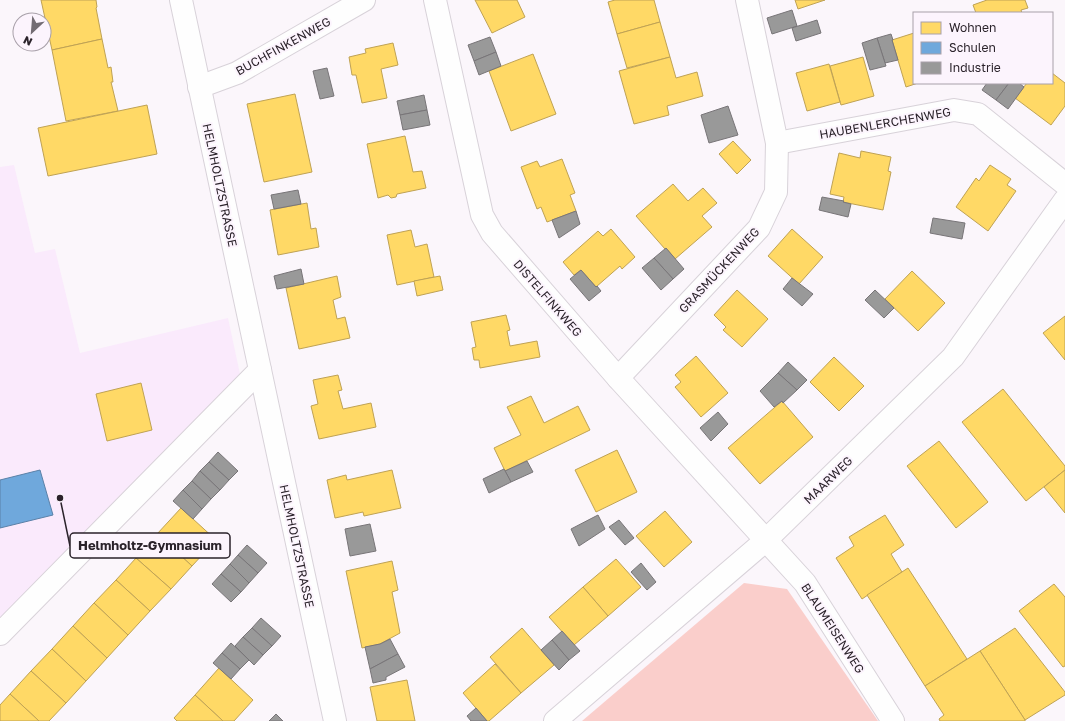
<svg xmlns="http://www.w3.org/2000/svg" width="1065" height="721" font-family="'Golos Text',sans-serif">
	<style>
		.built { fill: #faeafc }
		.green { fill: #facecb }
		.homes { fill: #ffd966; stroke: #bfa254 }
		.schools { fill: #6fa8dc; stroke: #5a80a7 }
		.industry { fill: #999; stroke: #787578 }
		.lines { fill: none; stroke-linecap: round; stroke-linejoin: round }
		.minor-casing { stroke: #d8d2d9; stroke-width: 24 }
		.minor { stroke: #fefefe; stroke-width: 22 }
		.labels { text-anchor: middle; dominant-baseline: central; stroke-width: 4; stroke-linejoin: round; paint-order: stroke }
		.street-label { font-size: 12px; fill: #2a222a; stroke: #fcf4fd }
		.leader { fill: none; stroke: #2a222a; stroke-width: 1.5 }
		.callout-dot { fill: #2a222a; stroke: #fcf4fd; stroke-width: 1.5 }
		.callout { fill: #fcf4fd; stroke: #2a222a; stroke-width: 1.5 }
		.callout-label { font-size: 13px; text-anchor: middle; font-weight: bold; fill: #2a222a }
	</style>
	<rect width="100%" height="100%" fill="#fbf6fb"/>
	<!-- built -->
	<path class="built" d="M14 165 35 253 55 249 80 353 228 318 240 374 0 623V167Z"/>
	<!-- green -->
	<path class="green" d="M744 583 787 589 878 721H582Z"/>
	<!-- homes -->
	<g class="homes">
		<path d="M41 0H96L97 7 96 8 102 39 52 50Z"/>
		<path d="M475 0H517L525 17 492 33Z"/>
		<path d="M615 0H654L660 22 617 34 608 2Z"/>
		<path d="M795 0H825L798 9Z"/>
		<path d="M987 0H1025L1028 8 1021 10 1022 13H976L973 5Z"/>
		<path d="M660 22 670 57 627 68 617 34Z"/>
		<path d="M914 33V83H918L906 87 892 40Z"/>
		<path d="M102 39 108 68 111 67 113 82H111L118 111 66 121 52 50Z"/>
		<path d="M393 43 398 65 381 69 387 98 362 103 356 75H352L349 57 366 53 365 49Z"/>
		<path d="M533 54 556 114 511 131 489 71Z"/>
		<path d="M670 57 676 78 697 72 703 96 667 106 669 115 634 124 619 71Z"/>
		<path d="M863 57 874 96 841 105 830 66Z"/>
		<path d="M829 64 840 102 807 111 796 73Z"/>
		<path d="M1052 73 1065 83V106L1051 125 1015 98 1027 83H1052Z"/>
		<path d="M295 94 312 172 264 182 247 104Z"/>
		<path d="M147 105 157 154 48 176 38 128Z"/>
		<path d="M405 136 413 172 422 171 426 188 397 194 396 197 391 198 388 195 378 198 367 144Z"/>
		<path d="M733 141 751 160 737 174 719 154Z"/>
		<path d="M861 151 891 157 888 171 891 172 883 210 843 202 844 197 830 194 839 153 860 158Z"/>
		<path d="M562 159 575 193 570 195 576 211 547 222 541 207 537 209 521 167 537 161 540 167Z"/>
		<path d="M990 165 1011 179 1007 185 1016 191 988 231 956 207 976 178 979 181Z"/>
		<path d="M673 184 688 201 703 188 717 203 702 216 712 227 675 259 666 248 665 249 636 216Z"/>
		<path d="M307 203 311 229 316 228 319 247 278 255 270 210Z"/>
		<path d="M611 229 635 257 622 269 620 266 596 287 581 270 574 275 563 262 598 231 603 236Z"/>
		<path d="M792 229 823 257 799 284 768 256Z"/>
		<path d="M411 230 415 247 427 244 434 277 397 285 387 235Z"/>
		<path d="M912 271 945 303 918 331 885 299Z"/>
		<path d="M337 276 341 297 333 300 337 319 345 317 350 338 299 349 286 288Z"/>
		<path d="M440 276 443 290 417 296 414 281Z"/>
		<path d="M737 290 768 319 742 347 723 330 726 327 714 315Z"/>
		<path d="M506 315 510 330 507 331 510 346 537 341 540 357 480 368 479 360H474L472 348 476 347 471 322Z"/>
		<path d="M1065 316V360L1043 333Z"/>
		<path d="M696 356 728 393 701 417 675 387 681 382 675 375Z"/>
		<path d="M834 357 864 386 839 411 810 382Z"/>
		<path d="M338 375 342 390 338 391 343 409 371 403 376 427 319 439 311 406 318 404 313 380Z"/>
		<path d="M141 383 152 430 107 441 96 394Z"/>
		<path d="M1003 389 1065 466V470L1026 501 962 422Z"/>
		<path d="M531 396 544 423 578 406 590 430 505 471 494 448 521 435 507 407Z"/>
		<path d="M782 401 813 437 760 484 728 448Z"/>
		<path d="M939 441 988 502 956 528 907 466Z"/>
		<path d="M617 450 637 492 596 512 575 470Z"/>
		<path d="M392 470 401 508 364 516 363 512 335 518 327 480 346 475 347 480Z"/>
		<path d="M1065 470V513L1044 487Z"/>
		<path d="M181 508 216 540 192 566 157 534Z"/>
		<path d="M665 511 692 542 664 567 636 536Z"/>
		<path d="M885 515 904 545 891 554 902 572 862 599 836 558 854 546 849 537Z"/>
		<path d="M157 534 192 566 171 589 136 558Z"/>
		<path d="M136 558 171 589 150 611 116 580Z"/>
		<path d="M616 559 641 587 608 616 583 587Z"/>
		<path d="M392 561 398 590 392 592 400 633 380 644 362 648 346 571Z"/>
		<path d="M908 568 967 659 925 686 867 595Z"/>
		<path d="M116 580 150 611 128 635 94 603Z"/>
		<path d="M1054 584 1065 597V666L1063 667 1019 611Z"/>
		<path d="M583 587 608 616 574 645 549 617Z"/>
		<path d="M94 603 128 635 107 658 73 626Z"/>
		<path d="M73 626 107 658 86 681 52 649Z"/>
		<path d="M522 628 554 665 521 693 490 657Z"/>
		<path d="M1015 628 1065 692V695L1025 720 980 651Z"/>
		<path d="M52 649 86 681 66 703 31 671Z"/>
		<path d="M980 651 1025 720V721H940L939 719 944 715 925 686Z"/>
		<path d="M495 664 521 693 489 721H487L463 693Z"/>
		<path d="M219 668 253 700 234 721H223L195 695Z"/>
		<path d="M31 671 66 703 49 721H39L10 694Z"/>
		<path d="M407 680 415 721H377L370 687Z"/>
		<path d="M10 694 39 721H0V705Z"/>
		<path d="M195 695 223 721H177L174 718Z"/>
	</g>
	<!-- schools -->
	<path class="schools" d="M40 470 53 515 0 528V480Z"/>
	<!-- industry -->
	<g class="industry">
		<path d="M792 10 797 26 772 34 767 18Z"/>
		<path d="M817 20 821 33 796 41 792 28Z"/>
		<path d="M891 34 893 40H892L898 60 885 63 877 38Z"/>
		<path d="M490 37 496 52 474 61 468 45Z"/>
		<path d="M877 38 886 66 870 70 862 43Z"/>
		<path d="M496 52 501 66 479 75 474 61Z"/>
		<path d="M327 68 334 96 320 99 313 71Z"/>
		<path d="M987 83H1009L996 100 982 90Z"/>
		<path d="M1009 83H1019L1024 87 1008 109 996 100Z"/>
		<path d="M424 95 427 110 400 115 397 101Z"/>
		<path d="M728 106 738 135 709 143 701 115Z"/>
		<path d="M427 110 430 125 403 130 400 115Z"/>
		<path d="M298 190 301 204 274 209 271 195Z"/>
		<path d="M822 197 844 201 843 202 851 204 848 217 819 210Z"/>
		<path d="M576 211 580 224 559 238 552 220Z"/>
		<path d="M933 218 965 223 962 239 930 233Z"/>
		<path d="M666 248 684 269 673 279 654 258Z"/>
		<path d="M654 258 673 279 661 290 642 268Z"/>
		<path d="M301 269 304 284 277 289 274 276Z"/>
		<path d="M581 270 596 287 597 286 601 291 589 301 570 279Z"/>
		<path d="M792 278 813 294 802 306 783 289Z"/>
		<path d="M875 290 894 308 884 318 865 300Z"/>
		<path d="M788 362 807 380 797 390 778 373Z"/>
		<path d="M778 373 797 390 783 403 782 401 774 407 760 391Z"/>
		<path d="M718 412 728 424 711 441 700 428Z"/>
		<path d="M218 452 238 471 229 480 209 462Z"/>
		<path d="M527 461 533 472 511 482 505 471Z"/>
		<path d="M209 462 229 480 220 490 200 471Z"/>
		<path d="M504 469 511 482 489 493 483 479Z"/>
		<path d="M200 471 220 490 211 499 192 481Z"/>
		<path d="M192 481 211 499 202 509 183 490Z"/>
		<path d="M183 490 202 509 193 519 173 501Z"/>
		<path d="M598 515 605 529 579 546 571 529Z"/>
		<path d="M619 520 634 538 625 545 609 527Z"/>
		<path d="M370 524 376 551 350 556 345 529Z"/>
		<path d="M247 545 267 563 258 573 238 555Z"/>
		<path d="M238 555 258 573 249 583 230 564Z"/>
		<path d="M641 563 656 582 647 590 631 572Z"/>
		<path d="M230 564 249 583 241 592 221 574Z"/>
		<path d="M221 574 241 592 231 602 212 584Z"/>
		<path d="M261 618 281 636 272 646 252 628Z"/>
		<path d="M252 628 272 646 263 655 243 637Z"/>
		<path d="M562 631 580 651 569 660 552 640Z"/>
		<path d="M243 637 263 655 254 665 235 646Z"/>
		<path d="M390 639 398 654 370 669 365 647 380 644Z"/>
		<path d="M552 640 569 660 559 670 541 650Z"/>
		<path d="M231 643 249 660 240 669 222 653Z"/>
		<path d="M222 653 240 669 231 679 213 663Z"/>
		<path d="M398 654 405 667 386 677V680L373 683 370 669Z"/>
		<path d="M476 708 487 721H471L467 716Z"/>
		<path d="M276 714 283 721H269Z"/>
	</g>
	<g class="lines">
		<!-- minor casing -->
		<g class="minor-casing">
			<g id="minor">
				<path d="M181 0 335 721"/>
				<path d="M435 0 482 215 492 233 618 378 805 583 893 721"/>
				<path d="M199 87 237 73 364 0"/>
				<path d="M777 143 954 110 978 114 1065 184"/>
				<path d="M618 378 759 228 776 192 777 143 747 0"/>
				<path d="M0 634 260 370"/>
				<path d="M555 721 765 541 953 357 1065 200"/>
			</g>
		</g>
		<!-- minor -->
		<use href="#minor" class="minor"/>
	</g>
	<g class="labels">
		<!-- street labels -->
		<g class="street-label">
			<text transform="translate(283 46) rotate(-29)">BUCHFINKENWEG</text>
			<text transform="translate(885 123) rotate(-10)">HAUBENLERCHENWEG</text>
			<text transform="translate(220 185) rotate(78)">HELMHOLTZSTRASSE</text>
			<text transform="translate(719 270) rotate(-47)">GRASMÜCKENWEG</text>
			<text transform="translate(548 298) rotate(49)">DISTELFINKWEG</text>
			<text transform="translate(828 480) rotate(-44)">MAARWEG</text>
			<text transform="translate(297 546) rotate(78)">HELMHOLTZSTRASSE</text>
			<text transform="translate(833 628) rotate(57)">BLAUMEISENWEG</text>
		</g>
	</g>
	<!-- callouts -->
	<path class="leader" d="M60 498L70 546"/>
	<circle class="callout-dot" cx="60" cy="498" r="4"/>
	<rect class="callout" x="70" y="533" width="160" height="25" rx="4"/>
	<g class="callout-label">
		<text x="150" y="550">Helmholtz-Gymnasium</text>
	</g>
	<!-- legend -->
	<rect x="913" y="12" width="140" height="72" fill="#fcf4fd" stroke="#a8a0a9"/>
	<rect x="921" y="22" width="20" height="12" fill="#ffd966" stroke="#a8a0a9"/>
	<text x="949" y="32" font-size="12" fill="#2a222a">Wohnen</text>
	<rect x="921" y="42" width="20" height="12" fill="#6fa8dc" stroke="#a8a0a9"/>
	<text x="949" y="52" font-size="12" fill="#2a222a">Schulen</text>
	<rect x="921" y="62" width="20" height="12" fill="#999999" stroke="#a8a0a9"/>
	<text x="949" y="72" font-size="12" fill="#2a222a">Industrie</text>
	<!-- north arrow -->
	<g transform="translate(32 32) rotate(206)"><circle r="19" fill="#fcf4fd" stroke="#a8a0a9"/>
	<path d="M0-3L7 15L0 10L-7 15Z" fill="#736c73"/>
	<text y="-6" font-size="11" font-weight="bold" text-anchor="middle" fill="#2a222a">N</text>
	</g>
</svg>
